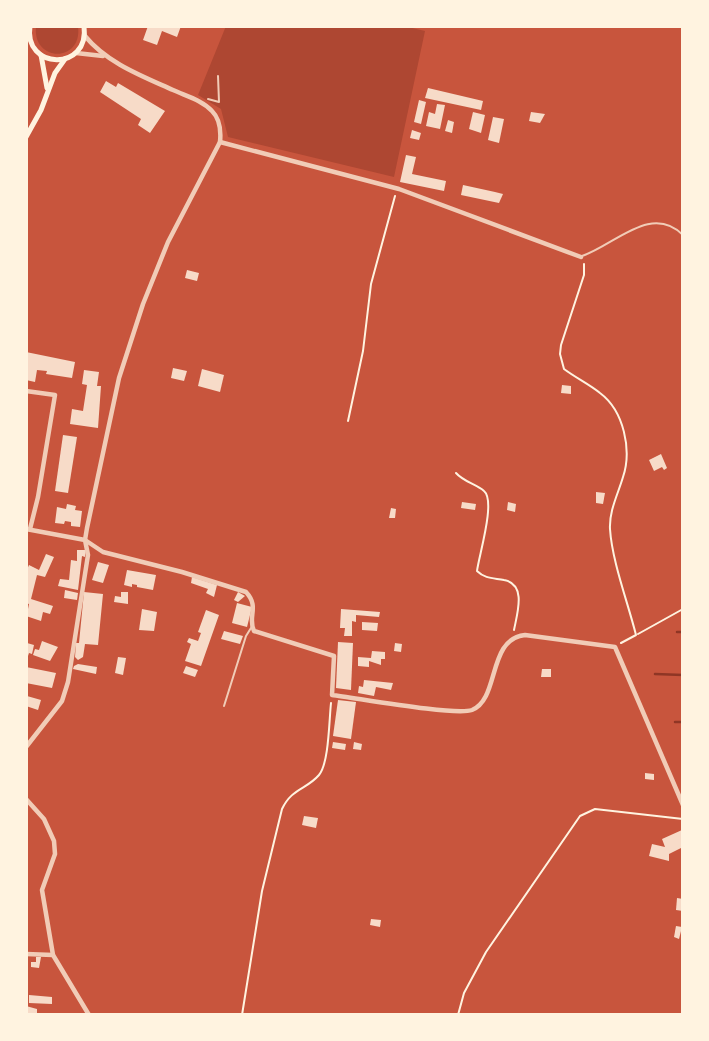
<svg xmlns="http://www.w3.org/2000/svg" width="709" height="1041" font-family="'Golos Text',sans-serif">
	<style>
		.green { fill: #ae4732 }
		.lines { fill: none; stroke-linecap: round; stroke-linejoin: round }
		.stream { stroke: #8f3625; stroke-width: 2.5 }
		.building { fill: #f7dbc8 }
		.path { stroke: #fff3e0; stroke-width: 2 }
		.service { stroke: #f1ccb7; stroke-width: 2 }
		.minor { stroke: #f1ccb7; stroke-width: 4.5 }
		.secondary { stroke: #fff3e0; stroke-width: 5 }
	</style>
	<rect width="100%" height="100%" fill="#c8553d"/>
	<!-- green -->
	<g class="green">
		<path d="M36 26H78C83 63 32 63 36 26Z"/>
		<path d="M226 26H404L425 31 394 177 228 137 221 109 198 95Z"/>
	</g>
	<g class="lines">
		<!-- stream -->
		<g class="stream">
			<path d="M677 632H683"/>
			<path d="M655 674 683 675"/>
			<path d="M675 722H683"/>
		</g>
	</g>
	<!-- building -->
	<g class="building">
		<path d="M148 26H181L177 37 162 31 157 45 143 40Z"/>
		<path d="M106 81 116 87 118 83 165 111 150 133 138 125 141 119 100 92Z"/>
		<path d="M428 88 483 101 481 110 425 98Z"/>
		<path d="M419 100 426 102 421 124 414 122Z"/>
		<path d="M437 104 445 105 440 129 426 126 429 112 435 114Z"/>
		<path d="M473 112 485 115 481 133 469 129Z"/>
		<path d="M531 112 545 114 540 123 529 121Z"/>
		<path d="M493 117 504 119 499 143 488 140Z"/>
		<path d="M448 120 454 122 452 133 445 131Z"/>
		<path d="M412 130 421 133 419 140 410 138Z"/>
		<path d="M406 155 416 157 412 174 446 181 444 191 400 182Z"/>
		<path d="M463 185 495 192 503 194 499 203 461 195Z"/>
		<path d="M187 270 199 273 197 281 185 278Z"/>
		<path d="M26 352 75 362 72 378 46 374 47 371 37 370 35 382 26 380Z"/>
		<path d="M173 368 187 371 184 381 171 378Z"/>
		<path d="M202 369 224 375 220 392 198 386Z"/>
		<path d="M84 370 99 372 97 386H101L98 428 70 424 72 409 83 411 87 385 82 384Z"/>
		<path d="M562 385 571 386V394L561 393Z"/>
		<path d="M63 435 77 437 68 493 55 491Z"/>
		<path d="M661 454 667 468 664 470 662 467 654 471 649 460Z"/>
		<path d="M596 492 605 493 603 504 596 503Z"/>
		<path d="M462 502 476 504 475 510 461 508Z"/>
		<path d="M508 502 516 504 515 512 507 510Z"/>
		<path d="M67 504 76 506 75 510 82 511 80 527 71 526V522L65 521 64 524 55 523 57 507 66 509Z"/>
		<path d="M391 508 396 509 395 518H389Z"/>
		<path d="M77 550H86L85 557 82 556 78 590 58 586 60 579 69 580 71 560 77 561Z"/>
		<path d="M46 554 54 557 45 577 37 575 31 599 53 606 50 614 43 612 41 621 26 616V609H28L29 604 26 603V572L29 565 39 570Z"/>
		<path d="M98 562 109 565 103 583 92 580Z"/>
		<path d="M127 570 156 575 153 590 137 587V585L132 584V587L124 585Z"/>
		<path d="M192 577 217 585 214 597 206 593 208 589 191 583Z"/>
		<path d="M65 590 78 593 77 600 64 598Z"/>
		<path d="M84 592 103 594 98 645 85 644 83 657 78 660 75 657 76 643H79Z"/>
		<path d="M121 592H128V604L114 602 115 596 121 597Z"/>
		<path d="M238 592 245 596 238 602 234 600Z"/>
		<path d="M237 603 252 607 247 627 232 623Z"/>
		<path d="M142 609 157 612 154 631 139 630Z"/>
		<path d="M341 609 380 612 379 617 356 615V622L352 621V636H344L345 628H340Z"/>
		<path d="M206 610 219 615 201 666 185 661 191 644 187 642 189 638 198 641 201 633 198 632Z"/>
		<path d="M362 622 378 623 377 631 362 630Z"/>
		<path d="M224 631 243 636 240 644 221 639Z"/>
		<path d="M42 641 58 647 50 661 33 655 35 649 39 650Z"/>
		<path d="M338 642 353 643 351 690 336 688Z"/>
		<path d="M27 643 34 645 32 654 29 653 27 659Z"/>
		<path d="M395 643 402 644 401 652 394 651Z"/>
		<path d="M372 651 385 652V659H381V665L369 661V667L358 666V657L371 658Z"/>
		<path d="M118 657 126 658 123 675 115 673Z"/>
		<path d="M78 664 97 667 96 674 73 669 74 666Z"/>
		<path d="M186 666 198 670 195 677 183 673Z"/>
		<path d="M26 667 56 673 52 688 26 683Z"/>
		<path d="M542 669H551V677H541Z"/>
		<path d="M364 680 393 683 391 690 376 687 374 696 358 693 359 686 363 687Z"/>
		<path d="M27 696 41 700 38 710 26 706Z"/>
		<path d="M338 700 356 702 351 739 333 736Z"/>
		<path d="M333 742 346 744 345 750 332 748Z"/>
		<path d="M354 742 362 744 361 750 353 749Z"/>
		<path d="M645 773 654 774V780L645 779Z"/>
		<path d="M304 816 318 818 316 828 302 825Z"/>
		<path d="M682 830 683 847 669 854V861L649 856 652 844 665 847 662 839Z"/>
		<path d="M677 898 683 899V911L676 910Z"/>
		<path d="M371 919 381 920 380 927 370 925Z"/>
		<path d="M676 926 682 927 679 939 674 937Z"/>
		<path d="M36 957H41L39 968 31 967V962H36Z"/>
		<path d="M29 995 52 997V1004L29 1003Z"/>
		<path d="M26 1006 37 1009V1015H26Z"/>
	</g>
	<g class="lines">
		<!-- path -->
		<g class="path">
			<path d="M584 264V275L561 345 560 354 564 369C576 378 589 384 600 393 624 411 632 450 623 477 618 494 609 511 610 529 612 561 628 603 636 635L621 643"/>
			<path d="M348 421 363 351 371 284 395 196"/>
			<path d="M456 473C464 482 476 484 484 491 496 501 479 555 477 571 485 579 494 578 504 580 527 584 517 614 514 630"/>
			<path d="M638 634 683 609"/>
			<path d="M242 1015 262 891 282 809C292 788 306 790 319 775 329 763 329 721 331 703"/>
			<path d="M458 1015 464 993 486 952 580 816 595 809 683 819"/>
		</g>
		<!-- service -->
		<g class="service">
			<path d="M208 99 219 102 218 76"/>
			<path d="M582 256C615 245 651 203 683 235"/>
			<path d="M224 706 246 636 251 628"/>
		</g>
		<!-- minor -->
		<g class="minor">
			<path d="M76 53 103 56"/>
			<path d="M220 142 399 189 581 257"/>
			<path d="M26 391 55 395 38 497 30 529"/>
			<path d="M26 529 85 540 103 552 182 572 246 592C260 607 247 617 254 631L334 656 332 695C357 698 455 716 472 710 500 699 487 639 525 635L615 647 683 805"/>
			<path d="M26 747 62 701 68 682 88 555 85 540 87 528 119 378 143 304 168 242 220 142C221 132 220 119 212 111 202 100 186 96 173 90 142 76 107 63 85 36"/>
			<path d="M26 799 44 819 54 841 55 854 42 890 53 955 89 1015"/>
			<path d="M26 954 53 955"/>
		</g>
		<!-- secondary -->
		<g class="secondary">
			<path d="M30 26C23 70 90 72 84 26"/>
			<path d="M41 55 47 88"/>
			<path d="M26 137 41 110 55 73 65 59"/>
		</g>
	</g>
	<!-- border -->
	<rect width="709" height="1041" fill="none" stroke="#fff3e0" stroke-width="56"/>
</svg>
